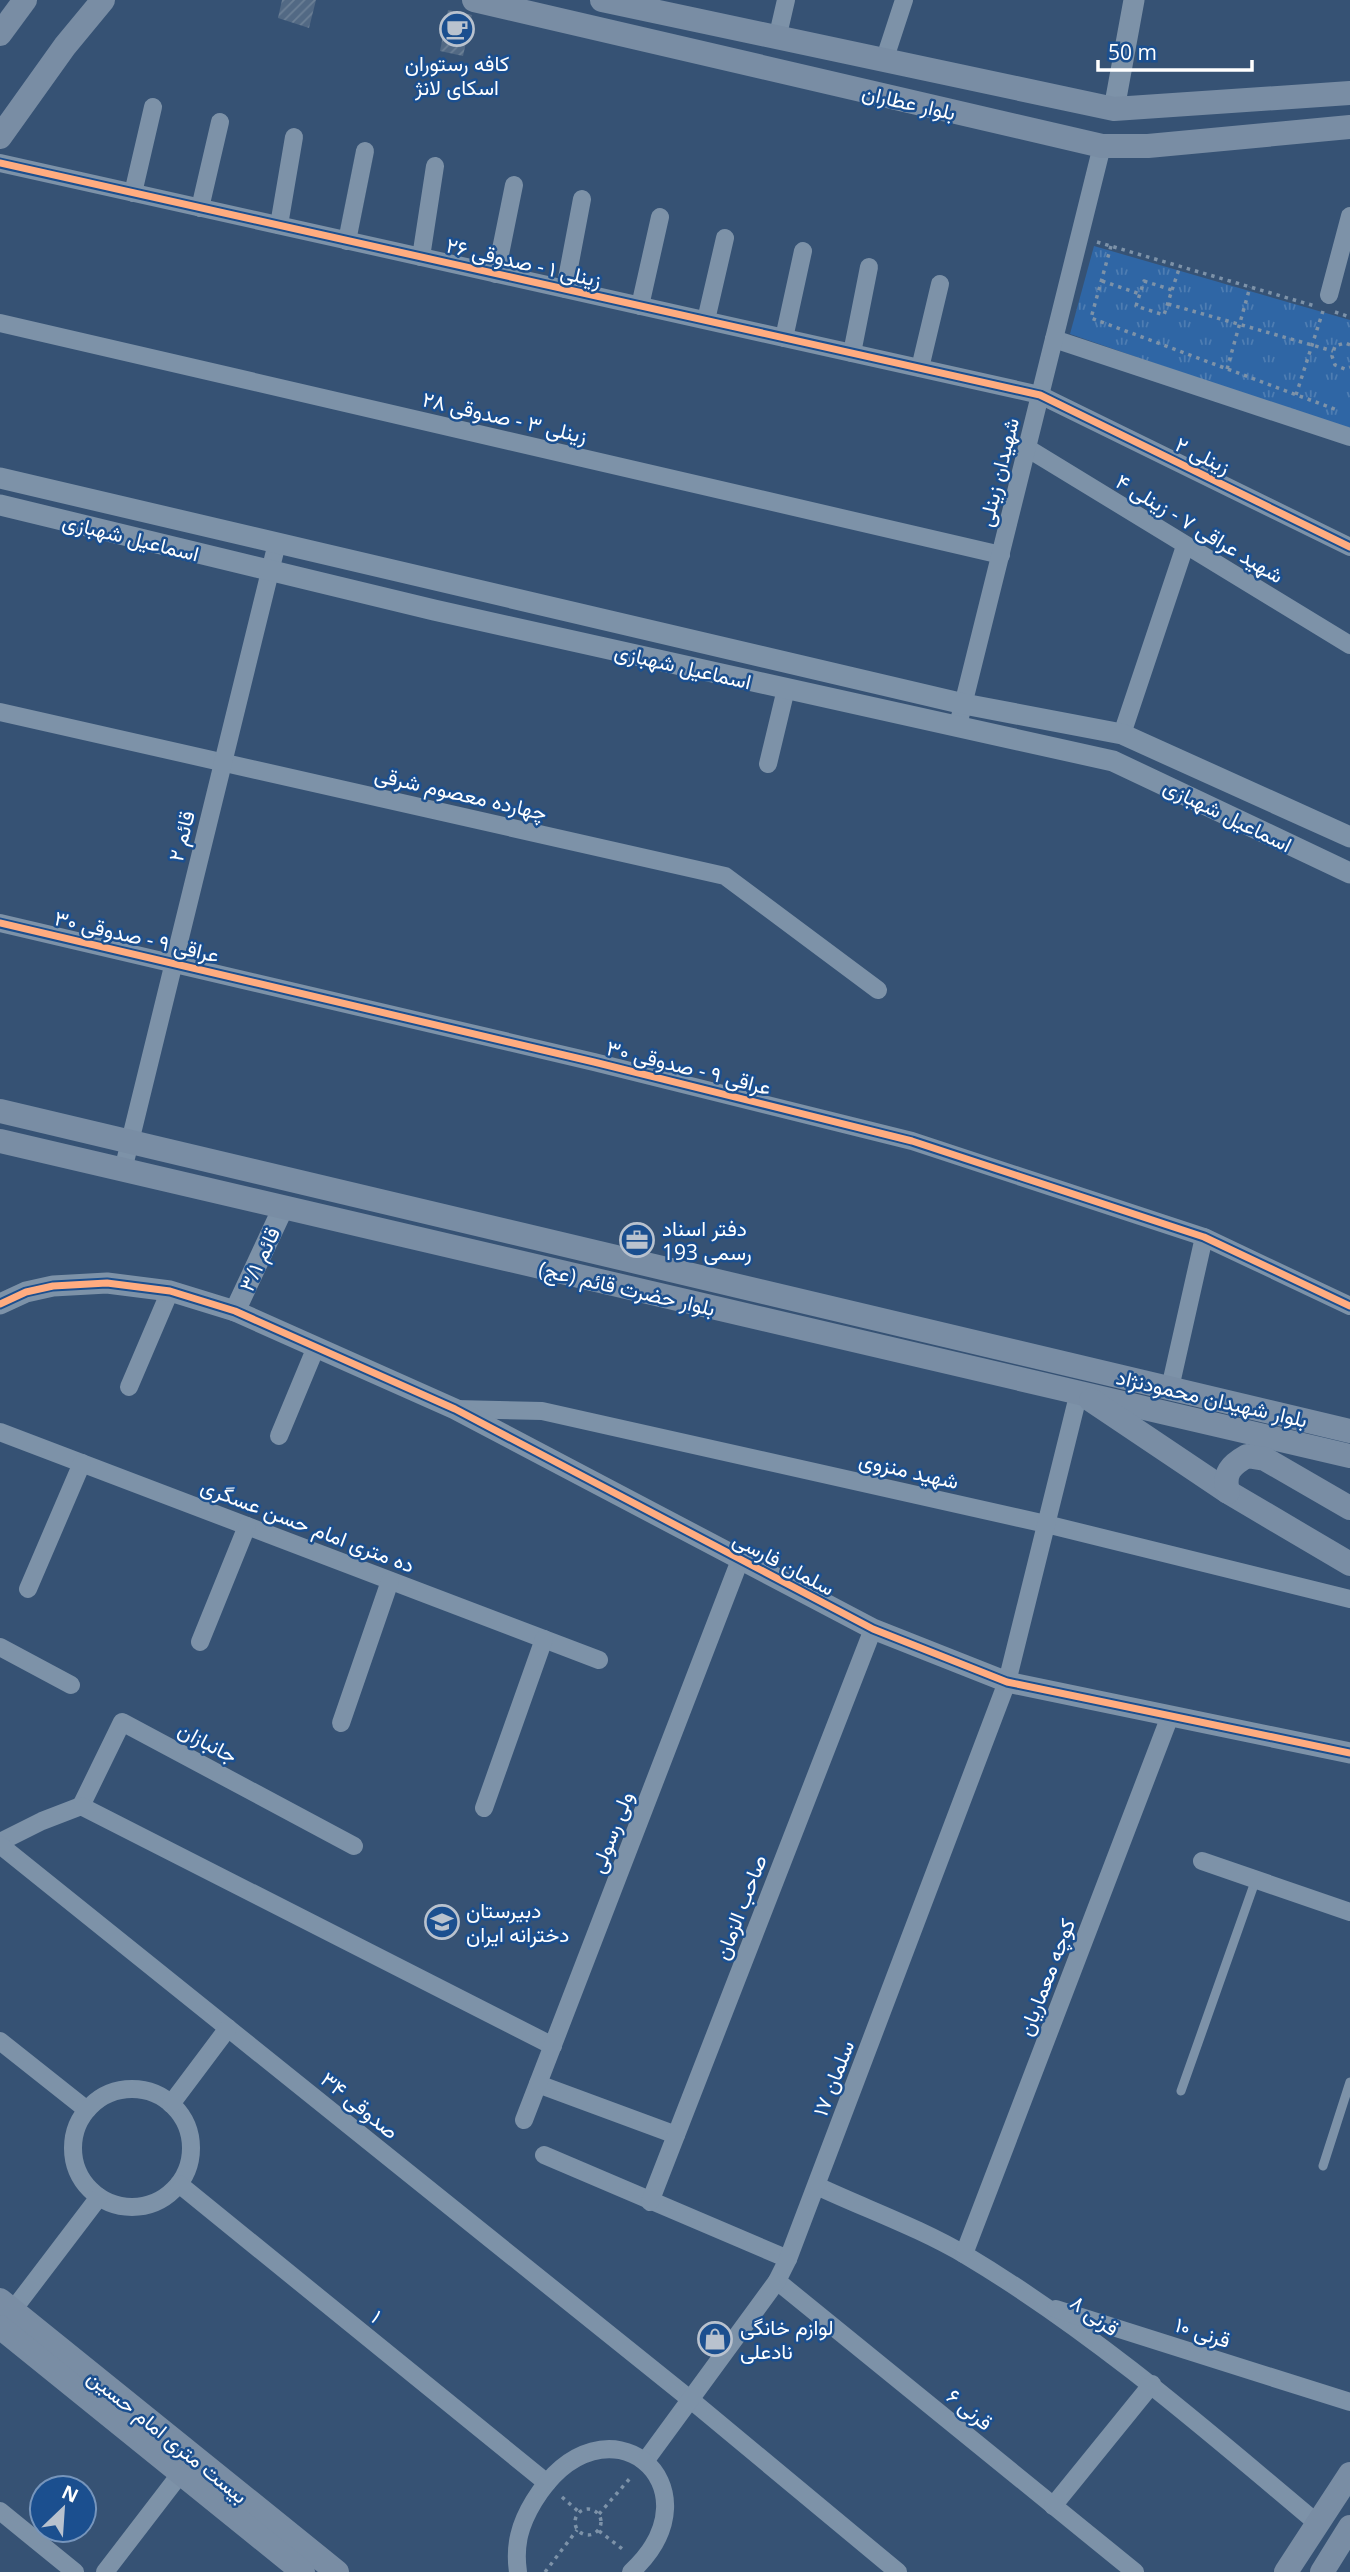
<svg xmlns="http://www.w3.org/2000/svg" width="1350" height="2572" font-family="'Open Sans',Vazirmatn,sans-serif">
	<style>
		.grass { fill: url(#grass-tufts) }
		.building { fill: url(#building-hatch) }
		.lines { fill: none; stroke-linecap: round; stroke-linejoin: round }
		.path { stroke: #7d92a8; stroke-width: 3.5; stroke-dasharray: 3.5 5; stroke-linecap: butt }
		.service { stroke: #7d92a8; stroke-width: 9 }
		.minor { stroke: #7d92a8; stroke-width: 18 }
		.tertiary { stroke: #7d92a8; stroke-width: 21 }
		.secondary { stroke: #798da4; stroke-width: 24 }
		.cycleway-casing { stroke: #1b4f8f; stroke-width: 11 }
		.cycleway { stroke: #ffac80; stroke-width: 7 }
		.labels { text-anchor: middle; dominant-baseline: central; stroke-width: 5; stroke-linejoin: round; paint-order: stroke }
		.poi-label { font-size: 21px; fill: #fff; stroke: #1b4f8f; text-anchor: start }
		.street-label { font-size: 21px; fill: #fff; stroke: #1b4f8f }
	</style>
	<defs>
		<pattern id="grass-tufts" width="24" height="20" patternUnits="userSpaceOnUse" patternTransform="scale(1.75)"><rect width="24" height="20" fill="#2f66a5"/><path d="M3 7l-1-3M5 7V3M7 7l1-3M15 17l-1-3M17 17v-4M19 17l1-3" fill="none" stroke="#4e7db2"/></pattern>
		<pattern id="building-hatch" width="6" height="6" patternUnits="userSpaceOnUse" patternTransform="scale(1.75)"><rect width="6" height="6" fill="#526984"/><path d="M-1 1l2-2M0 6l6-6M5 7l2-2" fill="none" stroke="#6c8096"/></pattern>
	</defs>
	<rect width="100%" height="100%" fill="#365274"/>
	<!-- grass -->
	<path class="grass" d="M1094 246 1350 320V431L1070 334Z"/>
	<!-- building -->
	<g class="building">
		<path d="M282 0H316L309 28 278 18Z"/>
		<path d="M448 10 472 15 463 56 440 51Z"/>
	</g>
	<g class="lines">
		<!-- path -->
		<g class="path">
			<path d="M1097 242 1315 306"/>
			<path d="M1111 246 1091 318 1337 410"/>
			<path d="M1102 281 1140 294"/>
			<path d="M1144 281 1172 290 1164 315 1136 306Z"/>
			<path d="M1172 290 1180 266"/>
			<path d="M1168 304 1333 351"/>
			<path d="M1335 312 1350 317"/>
			<path d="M1350 345 1345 343 1335 346 1332 356 1335 365 1345 369 1350 367"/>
			<path d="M1227 369 1250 287"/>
			<path d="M1296 395 1323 311"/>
			<path d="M562 2497 579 2512"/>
			<circle cx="588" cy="2522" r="13"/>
			<path d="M599 2514 632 2476"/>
			<path d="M599 2531 625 2551"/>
			<path d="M545 2572 577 2530"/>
		</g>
		<!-- service -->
		<g class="service">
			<path d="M1181 2091 1256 1879"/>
			<path d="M1323 2166 1350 2082"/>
		</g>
		<!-- minor -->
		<g class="minor">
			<path d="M777 39 786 0"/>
			<path d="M884 61 904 0"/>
			<path d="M0 163 1040 395 1350 547"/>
			<path d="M133 193 153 107"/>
			<path d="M200 208 220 122"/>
			<path d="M279 225 294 137"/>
			<path d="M347 241 365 151"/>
			<path d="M421 257 435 166"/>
			<path d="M496 274 514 185"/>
			<path d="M565 289 582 199"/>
			<path d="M1329 295 1350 216"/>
			<path d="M640 306 660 217"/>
			<path d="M706 320 725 238"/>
			<path d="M0 323 1001 555"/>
			<path d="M784 338 803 251"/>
			<path d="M1054 339 1350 437"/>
			<path d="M852 353 869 267"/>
			<path d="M920 368 940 284"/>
			<path d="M1027 448 1350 645"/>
			<path d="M0 712 725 876 878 990"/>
			<path d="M960 717 1102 146"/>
			<path d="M1122 734 1185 546"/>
			<path d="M768 764 786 689"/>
			<path d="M0 923 594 1062 912 1141 1204 1237 1350 1306"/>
			<path d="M123 1170 277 543"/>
			<path d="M129 1387 170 1291"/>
			<path d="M1170 1388 1204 1237"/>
			<path d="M455 1409 542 1411 1046 1524 1350 1599"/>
			<path d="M0 1432 599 1660"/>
			<path d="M279 1436 316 1347"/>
			<path d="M28 1589 82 1463"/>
			<path d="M200 1642 247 1526"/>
			<path d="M0 1647 71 1685"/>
			<path d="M341 1723 390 1581"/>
			<path d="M81 1806 122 1722 354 1846"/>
			<path d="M484 1808 544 1639"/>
			<path d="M0 1842 42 1821 81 1806 553 2046"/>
			<path d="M0 1845 691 2400 898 2572"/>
			<path d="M1202 1861 1350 1912"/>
			<path d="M0 2041 87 2110"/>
			<path d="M538 2084 676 2135"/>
			<circle cx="132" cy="2148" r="59"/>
			<path d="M171 2104 228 2028"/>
			<path d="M524 2120 740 1560"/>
			<path d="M544 2155 788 2259"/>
			<path d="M179 2184 547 2483"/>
			<path d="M817 2186C866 2209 920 2228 967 2256 1094 2332 1205 2429 1318 2524"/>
			<path d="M650 2202 873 1629"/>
			<path d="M964 2254 1170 1716"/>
			<path d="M777 2281 1135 2572"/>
			<path d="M1056 2309 1350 2402"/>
			<path d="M13 2310 99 2197"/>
			<path d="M646 2460 777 2281 788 2259 1007 1682 1079 1392"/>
			<path d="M1053 2506 1152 2384"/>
			<path d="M0 2511 75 2572"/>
			<path d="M105 2572 181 2473"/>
			<path d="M518 2572C514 2545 520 2524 534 2501 605 2386 724 2486 631 2572"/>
		</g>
		<!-- tertiary -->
		<g class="tertiary">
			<path d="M1114 109 1134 0"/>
			<path d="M0 478 964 704 1122 734 1350 837"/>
			<path d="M0 505 434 610 1113 761 1350 873"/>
			<path d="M0 1304 26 1292 53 1286 107 1283 170 1291 235 1311 455 1409 873 1629 1007 1682 1350 1753"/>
			<path d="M235 1311 283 1208"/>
		</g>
		<!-- secondary -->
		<g class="secondary">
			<path d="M474 0 1102 146H1148L1350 127"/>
			<path d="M602 0 1114 109 1350 93"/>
			<path d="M0 34 25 0"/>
			<path d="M0 137 65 46 103 0"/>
			<path d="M0 1111 1350 1431"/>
			<path d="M0 1141 1350 1456"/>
			<path d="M1091 1400 1228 1492 1350 1564"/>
			<path d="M1228 1492C1223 1473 1231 1465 1247 1456L1265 1459 1350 1508"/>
			<path d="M0 2300 337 2572"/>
			<path d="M0 2327 303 2572"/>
			<path d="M1286 2572 1350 2474"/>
			<path d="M1322 2572 1350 2527"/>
		</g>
		<!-- cycleway casing -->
		<g class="cycleway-casing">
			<g id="cycleway">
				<path d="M0 163 1040 395 1350 547"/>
				<path d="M0 923 594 1062 912 1141 1204 1237 1350 1306"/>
				<path d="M0 1304 26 1292 53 1286 107 1283 170 1291 235 1311 455 1409 873 1629 1007 1682 1350 1753"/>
			</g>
		</g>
		<!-- cycleway -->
		<use href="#cycleway" class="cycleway"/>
	</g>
	<!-- icons -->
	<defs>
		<g id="cafe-ring" transform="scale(1.75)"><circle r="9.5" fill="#1b4f8f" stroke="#b9c2ce" stroke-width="1.5"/><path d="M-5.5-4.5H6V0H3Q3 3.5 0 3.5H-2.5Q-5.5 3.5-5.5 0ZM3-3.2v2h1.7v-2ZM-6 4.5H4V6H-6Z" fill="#b9c2ce"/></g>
		<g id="office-ring" transform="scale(1.75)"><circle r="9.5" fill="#1b4f8f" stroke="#b9c2ce" stroke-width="1.5"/><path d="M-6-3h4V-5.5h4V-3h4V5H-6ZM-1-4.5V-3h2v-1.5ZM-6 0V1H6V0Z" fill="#b9c2ce"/></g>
		<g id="school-ring" transform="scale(1.75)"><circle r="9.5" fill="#1b4f8f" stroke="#b9c2ce" stroke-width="1.5"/><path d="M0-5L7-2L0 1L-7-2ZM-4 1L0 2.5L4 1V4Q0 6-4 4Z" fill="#b9c2ce"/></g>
		<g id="shop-ring" transform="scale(1.75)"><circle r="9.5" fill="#1b4f8f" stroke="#b9c2ce" stroke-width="1.5"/><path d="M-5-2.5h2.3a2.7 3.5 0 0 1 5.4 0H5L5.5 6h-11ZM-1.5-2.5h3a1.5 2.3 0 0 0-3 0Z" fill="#b9c2ce"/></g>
	</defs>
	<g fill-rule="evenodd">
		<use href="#cafe-ring" x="457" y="29"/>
		<use href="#office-ring" x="637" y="1240"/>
		<use href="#school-ring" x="442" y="1922"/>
		<use href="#shop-ring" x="715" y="2339"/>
	</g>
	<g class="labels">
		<!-- poi labels -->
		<g class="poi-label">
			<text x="457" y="63" text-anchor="middle">کافه رستوران<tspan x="457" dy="24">اسکای لانژ</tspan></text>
			<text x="662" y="1228">دفتر اسناد<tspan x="662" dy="24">رسمی 193</tspan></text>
			<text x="466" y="1910">دبیرستان<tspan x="466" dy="24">دخترانه ایران</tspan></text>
			<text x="740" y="2327">لوازم خانگی<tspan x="740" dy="24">نادعلی</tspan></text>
		</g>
		<!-- street labels -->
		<g class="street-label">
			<text transform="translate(909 102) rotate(13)">بلوار عطاران</text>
			<text transform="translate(524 262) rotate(13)">زینلی ۱ - صدوقی ۲۶</text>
			<text transform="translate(505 417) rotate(13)">زینلی ۳ - صدوقی ۲۸</text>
			<text transform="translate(1203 455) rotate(26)">زینلی ۲</text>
			<text transform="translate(998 472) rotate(-76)">شهیدان زینلی</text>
			<text transform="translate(1200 528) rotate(31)">شهید عراقی ۷ - زینلی ۴</text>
			<text transform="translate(131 537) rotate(14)">اسماعیل شهبازی</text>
			<text transform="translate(683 666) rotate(13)">اسماعیل شهبازی</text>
			<text transform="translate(461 793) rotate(13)">چهارده معصوم شرقی</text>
			<text transform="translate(1228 815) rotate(26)">اسماعیل شهبازی</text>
			<text transform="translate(181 836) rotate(-76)">قائم ۲</text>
			<text transform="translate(137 936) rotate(13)">عراقی ۹ - صدوقی ۳۰</text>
			<text transform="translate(689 1067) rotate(14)">عراقی ۹ - صدوقی ۳۰</text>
			<text transform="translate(259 1259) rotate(-65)">قائم ۳/۱</text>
			<text transform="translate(627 1288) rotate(13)">بلوار حضرت قائم (عج)</text>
			<text transform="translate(1212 1398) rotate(13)">بلوار شهیدان محمودنژاد</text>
			<text transform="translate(909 1470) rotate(13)">شهید منزوی</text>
			<text transform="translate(308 1525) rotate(21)">ده متری امام حسن عسگری</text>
			<text transform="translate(784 1563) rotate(28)">سلمان فارسی</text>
			<text transform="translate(208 1742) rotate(28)">جانبازان</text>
			<text transform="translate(611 1832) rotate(-69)">ولی رسولی</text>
			<text transform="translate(740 1907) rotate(-69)">صاحب الزمان</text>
			<text transform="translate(1046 1977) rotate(-69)">کوچه معماریان</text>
			<text transform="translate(833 2078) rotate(-69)">سلمان ۱۷</text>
			<text transform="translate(360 2105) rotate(39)">صدوقی ۳۴</text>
			<text transform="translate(1095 2315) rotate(36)">قرنی ۸</text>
			<text transform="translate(377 2316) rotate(39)">۱</text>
			<text transform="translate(1203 2332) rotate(18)">قرنی ۱۰</text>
			<text transform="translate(970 2409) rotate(39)">قرنی ۶</text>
			<text transform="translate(168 2436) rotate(39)">بیست متری امام حسین</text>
		</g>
	</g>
	<!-- north arrow -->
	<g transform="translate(63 2509) rotate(25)"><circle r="33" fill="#1b4f8f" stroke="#7695bc" stroke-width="2"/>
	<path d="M0-5L12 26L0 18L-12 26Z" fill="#b9c2ce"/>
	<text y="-10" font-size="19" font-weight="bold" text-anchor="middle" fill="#ffffff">N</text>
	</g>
	<!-- scale -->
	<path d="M1098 60v10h154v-10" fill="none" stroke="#ffffff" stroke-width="3.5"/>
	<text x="1108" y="60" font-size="21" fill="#ffffff" stroke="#1b4f8f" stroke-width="5" paint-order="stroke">50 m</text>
</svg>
